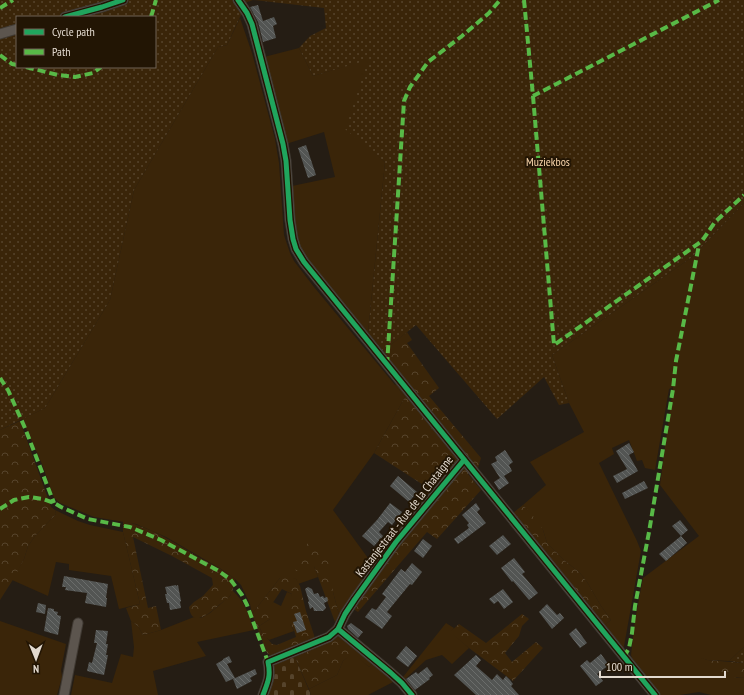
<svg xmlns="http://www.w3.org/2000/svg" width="744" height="695" font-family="'PT Sans Narrow',sans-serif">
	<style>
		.green { fill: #3a2509 }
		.forest { fill: url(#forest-crowns); fill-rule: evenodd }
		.cemetery { fill: url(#cemetery-stones) }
		.park { fill: url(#park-dots); fill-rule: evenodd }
		.building { fill: url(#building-back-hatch) }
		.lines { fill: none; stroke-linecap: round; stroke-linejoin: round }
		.street-casing { stroke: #403a33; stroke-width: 11 }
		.street { stroke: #5c554e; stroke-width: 9 }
		.quiet { stroke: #58b947; stroke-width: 4; stroke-dasharray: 8 4; stroke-linecap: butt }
		.cycleway-casing { stroke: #221504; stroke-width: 8 }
		.cycleway { stroke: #20a55d; stroke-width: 5 }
		.labels { text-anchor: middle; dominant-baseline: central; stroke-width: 4; stroke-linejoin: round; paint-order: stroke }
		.park-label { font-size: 12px; fill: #fad6ac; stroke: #221504 }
		.street-label { font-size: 12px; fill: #e2d9ce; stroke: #221504 }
	</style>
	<defs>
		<pattern id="forest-crowns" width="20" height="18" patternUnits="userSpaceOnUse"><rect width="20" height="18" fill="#3a2509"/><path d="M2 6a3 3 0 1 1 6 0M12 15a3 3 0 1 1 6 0" fill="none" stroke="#56442c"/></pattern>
		<pattern id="cemetery-stones" width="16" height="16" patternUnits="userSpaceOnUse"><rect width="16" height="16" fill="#3a2509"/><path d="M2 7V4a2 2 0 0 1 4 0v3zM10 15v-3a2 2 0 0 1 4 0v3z" fill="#56442c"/></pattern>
		<pattern id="park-dots" width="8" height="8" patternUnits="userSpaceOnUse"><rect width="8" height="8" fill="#3a2509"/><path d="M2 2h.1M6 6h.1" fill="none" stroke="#56442c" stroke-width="1.8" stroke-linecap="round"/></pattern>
		<pattern id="building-back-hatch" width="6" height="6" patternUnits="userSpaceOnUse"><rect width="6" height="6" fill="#535553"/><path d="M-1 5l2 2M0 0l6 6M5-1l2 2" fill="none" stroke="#6b6d6b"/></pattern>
	</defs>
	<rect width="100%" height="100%" fill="#251d14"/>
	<!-- green -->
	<g class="green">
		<path d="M240 18 252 53 275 139 279 163 284 235 290 253 294 261 314 287 405 397 374 453 333 510 373 565 346 604 339 615 333 592 314 566 318 577 298 584 296 579 280 578 252 614 250 604 241 585 235 579 221 569 166 537 136 524 94 517 60 503 54 498 42 464 22 419 45 408 110 300 134 190 218 47 227 45Z"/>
		<path d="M299 48 313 76 369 59 346 128 385 162 368 333 308 261 300 249 295 237 292 186 335 177 324 132 286 144 264 57Z"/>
		<path d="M744 203V647L729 661 707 660 701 658 737 678 744 677V695H711L699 692 680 695H660L632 658 631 655 635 620 643 578 699 536 660 485 673 387 669 389 655 470 645 468 642 460 637 461 629 440 612 448 614 454 599 463 637 541 641 551 623 652 603 626 611 620 601 606 587 582 580 573 564 560 547 543 543 530 523 505 546 485 530 462 584 432 569 403 552 355 692 257Z"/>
		<path d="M55 510 78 521 90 525 123 532 140 604 119 609 111 576 69 570V564L56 562 48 596 12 580 24 559 28 546 35 536 56 514Z"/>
		<path d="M232 590C246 603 248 613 254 630L197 642 206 656 153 671 158 695H71L75 675 112 683 121 654 133 657 134 647 131 621 138 626 143 635 161 630 194 617 201 618 210 613 230 596Z"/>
		<path d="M287 592 292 594 290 614V624L294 631 269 640 262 633 259 626 270 619 269 607 273 602 281 606Z"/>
		<path d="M0 621 66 644 61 670 62 677 57 695H0Z"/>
		<path d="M446 623 454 628 451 632 469 648 452 664 442 655 426 660 404 680 403 677Z"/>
		<path d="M353 652 369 667 373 663 395 681 368 695H311L309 689 337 675 343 661Z"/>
	</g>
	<!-- forest -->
	<g class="forest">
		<path d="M407 332 412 340 407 343 439 388 429 396 481 458 478 468 468 474 481 490 437 539 427 532 358 612 346 604 428 488 374 453 405 397 395 385 404 378 383 351Z"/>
		<path d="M20 421 51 507 55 510 56 514 35 536 28 546 24 559 14 578 0 600V430Z"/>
		<path d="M523 505 540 524 543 530 547 543 564 560 580 573 587 582 601 606 611 620 603 626 513 513Z"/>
		<path d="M123 521C150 527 172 541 195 555 209 563 222 569 235 579 234 584 233 590 231 594 229 598 223 602 219 605 210 613 192 629 189 607L194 602 203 596 213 585 212 578 172 556 133 537 148 608 156 606 161 630 143 635 138 626 131 621 126 608 140 604 123 532Z"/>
		<path d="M310 540 318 547 329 564 333 592 339 615 335 622 314 566 296 571 293 563Z"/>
		<path d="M289 577 296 579 300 586 306 611 315 638 271 656 267 653 252 614 280 578ZM282 589 292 594 288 605 290 624 294 630 296 637 277 645 272 644 267 638 266 633H262L259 626 270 619 271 613 270 607Z"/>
		<path d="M522 614 529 619 522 626 519 636 505 653 512 662 536 642 543 648 513 681 469 648 450 632 459 624 486 643Z"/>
		<path d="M338 634 373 663 369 667 353 653 343 661 337 675 309 689 294 655Z"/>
		<path d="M700 657 707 660 744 663V677C726 680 711 670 700 657Z"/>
	</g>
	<!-- cemetery -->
	<path class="cemetery" d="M294 655 311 695H266L272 668 276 662Z"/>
	<!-- park -->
	<g class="park">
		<path d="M0 0H744V203L692 257 552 355 569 403 559 405 544 377 497 419 416 325 383 351 368 333 385 162 345 129 368 60 313 76 299 48 310 36 326 28 324 8 253 0 247 2 227 45 218 47 134 190 110 300 45 408 0 430ZM17 17H155V67H17Z"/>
		<path d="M744 647V663L729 661Z"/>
	</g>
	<!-- building -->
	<g class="building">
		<path d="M258 5 263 21 274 17 277 24 273 26 276 38 263 42 258 22 250 7Z"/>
		<path d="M306 145 316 175 308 178 298 148Z"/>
		<path d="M629 443 634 452 629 455 638 471 617 483 613 476 627 469 616 451Z"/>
		<path d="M505 450 513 462 509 465 512 471 504 476 509 483 499 490 494 482 500 478 491 464 497 461 495 457Z"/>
		<path d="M398 476 417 492 409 502 390 486Z"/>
		<path d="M644 481 648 488 625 499 622 493Z"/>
		<path d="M390 503 402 512 392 525 388 522 379 532 383 536 374 546 362 536 377 520Z"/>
		<path d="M476 503 480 509 477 512 486 523 458 544 454 539 469 528 467 525 469 523 462 515Z"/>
		<path d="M680 520 688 530 681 536 672 526Z"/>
		<path d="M503 535 511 544 497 555 489 546Z"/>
		<path d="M681 536 687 543 666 561 659 554Z"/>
		<path d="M423 539 432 546 423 558 414 551Z"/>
		<path d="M514 558 525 572 522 574 538 593 529 600 513 581 512 582 501 568Z"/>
		<path d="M412 563 422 572 412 585 410 584 387 612 392 616 382 629 365 617 372 608 376 610 386 597 382 594 401 569 405 572Z"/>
		<path d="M64 576 108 584 106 598H107L106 607 85 603 87 593 65 590 66 587H62Z"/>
		<path d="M176 585V586L178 585 181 601 180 602 181 608 170 610 169 603H167L165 594H167L165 587Z"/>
		<path d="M308 587 312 589 314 594 318 593 320 597 323 596 324 598 327 597 328 601 324 603 326 608 323 611H314L313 607 310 609 308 602 309 601 305 589Z"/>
		<path d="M503 589 513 602 504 609 498 601 494 604 489 599Z"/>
		<path d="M38 603 46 605 45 614 36 612Z"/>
		<path d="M547 604 557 615 560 613 564 618 552 629 539 612Z"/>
		<path d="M48 608 54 609V611L58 612 57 615 61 616 58 635 44 631Z"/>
		<path d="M300 612 306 630 297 633 293 622 297 621 294 614Z"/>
		<path d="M351 623 363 632 358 638 348 629 347 626Z"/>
		<path d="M576 628 587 643 580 648 569 634Z"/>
		<path d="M96 630 108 631 106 644H108L106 655H108L104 675 87 671 89 662 92 663 97 643H94Z"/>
		<path d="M406 646 417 656 408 667 396 658Z"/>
		<path d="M601 654 609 665 597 674 603 681 596 686 580 666 587 660 590 663Z"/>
		<path d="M476 655 481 660 476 666 492 680 497 674 503 680 506 676 510 680 513 684 511 686 519 695H476L454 675Z"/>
		<path d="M229 656 232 662 227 664 235 678 226 682 216 664 223 660V659Z"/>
		<path d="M427 667 433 675 429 678 430 679 415 690 406 679 416 672 418 674Z"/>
		<path d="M255 669 257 674 250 678 252 681 237 689 233 679Z"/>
	</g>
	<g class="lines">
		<!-- street casing -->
		<g class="street-casing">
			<g id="street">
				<path d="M238 0 247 13 252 24 283 144 286 161 290 220 293 239 296 249 304 262 655 695"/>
				<path d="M65 17 102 7 123 0"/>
				<path d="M0 34 17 29"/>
				<path d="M338 629 391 673 402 683 412 695"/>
				<path d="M64 695 78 623"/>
				<path d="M263 695C268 682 271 676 268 662L329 637 338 629 345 614 355 599 396 542 464 460"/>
			</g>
		</g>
		<!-- street -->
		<use href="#street" class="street"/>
		<!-- quiet -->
		<g class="quiet">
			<path d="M524 0 533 96 719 0"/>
			<path d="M0 8 13 0"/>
			<path d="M151 17 156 0"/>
			<path d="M0 55 12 64 17 65"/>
			<path d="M26 67 58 75 75 77 93 73 101 67"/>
			<path d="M533 96 554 345 702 241 715 222 744 195"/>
			<path d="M387 365 404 101 410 87 428 62 462 36 489 13 500 0"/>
			<path d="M0 378 8 390 25 428 54 503"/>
			<path d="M0 509 14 500 29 497 43 499 54 503 61 507 88 519 130 527 161 540 217 570 230 579 242 595 247 605 268 662"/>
			<path d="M624 657 629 648 632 633 635 606 649 532 673 389 676 361 699 245"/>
		</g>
		<!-- cycleway casing -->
		<g class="cycleway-casing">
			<g id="cycleway">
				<path d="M238 0 247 13 252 24 283 144 286 161 290 220 293 239 296 249 304 262 655 695"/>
				<path d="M65 17 102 7 123 0"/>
				<path d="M338 629 391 673 402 683 412 695"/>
				<path d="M263 695C268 682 271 676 268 662L329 637 338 629 345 614 355 599 396 542 464 460"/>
			</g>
		</g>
		<!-- cycleway -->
		<use href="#cycleway" class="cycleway"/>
	</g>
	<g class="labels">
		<!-- park labels -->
		<g class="park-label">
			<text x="548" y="161">Muziekbos</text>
		</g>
		<!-- street labels -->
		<g class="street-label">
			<text transform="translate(404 516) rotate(-52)">Kastanjestraat - Rue de la Chataigne</text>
		</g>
	</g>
	<!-- legend -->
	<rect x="16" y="16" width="140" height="52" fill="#221504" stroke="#6f6355"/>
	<rect x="24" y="29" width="20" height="6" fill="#20a55d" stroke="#6f6355"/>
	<text x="52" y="36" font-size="12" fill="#e2d9ce">Cycle path</text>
	<rect x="24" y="49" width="20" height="6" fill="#58b947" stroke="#6f6355"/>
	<text x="52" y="56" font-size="12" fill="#e2d9ce">Path</text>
	<!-- north arrow -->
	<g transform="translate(36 659) rotate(179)" stroke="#221504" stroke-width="3" paint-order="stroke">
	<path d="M0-3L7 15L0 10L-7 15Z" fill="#e2d9ce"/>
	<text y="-6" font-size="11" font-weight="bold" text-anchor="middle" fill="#e2d9ce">N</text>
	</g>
	<!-- scale -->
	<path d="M600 671v6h125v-6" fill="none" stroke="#e2d9ce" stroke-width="2"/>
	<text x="606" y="671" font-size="12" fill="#e2d9ce" stroke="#221504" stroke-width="3" paint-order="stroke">100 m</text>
</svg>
